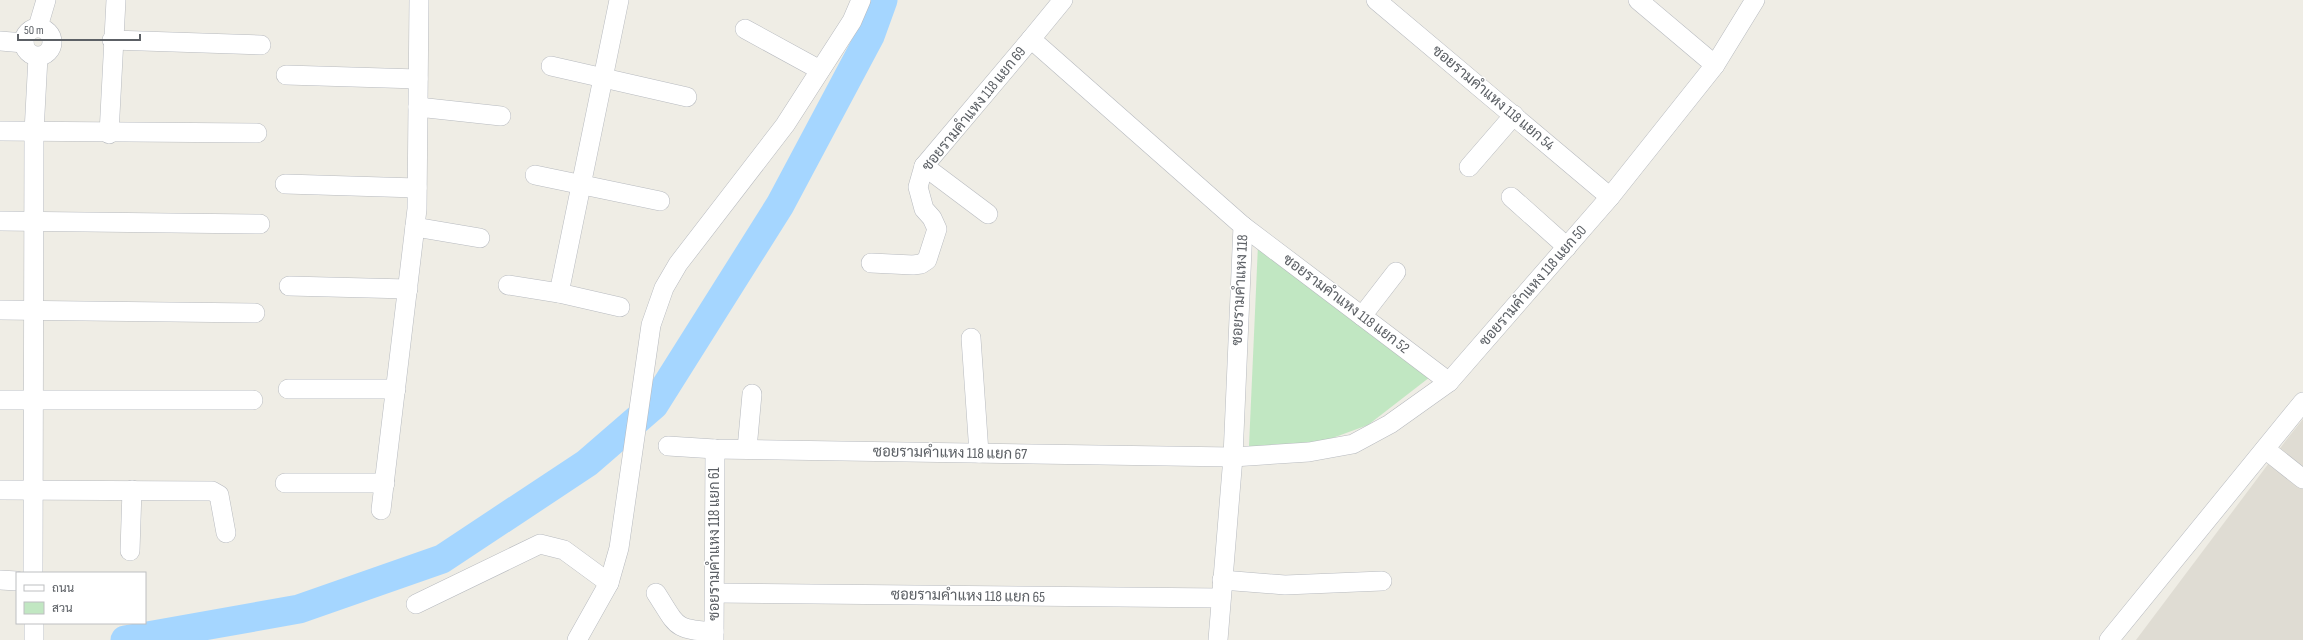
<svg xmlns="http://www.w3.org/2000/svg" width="2303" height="640" font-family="'Sofia Sans Condensed',Sarabun,sans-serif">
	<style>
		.education { fill: #dfdcd3 }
		.park { fill: #c1e7c2 }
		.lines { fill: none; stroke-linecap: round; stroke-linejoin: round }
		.river { stroke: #a5d6ff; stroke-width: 29 }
		.minor-casing { stroke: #b7babf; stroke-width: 20 }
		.minor { stroke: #fff; stroke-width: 19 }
		.labels { text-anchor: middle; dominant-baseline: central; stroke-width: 3; stroke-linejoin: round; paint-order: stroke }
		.street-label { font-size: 15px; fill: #5c6065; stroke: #fff }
	</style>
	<rect width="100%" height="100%" fill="#efede5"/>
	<!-- education -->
	<path class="education" d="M2303 419V640H2136L2287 439Z"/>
	<!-- park -->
	<path class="park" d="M1258 245 1430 377 1368 425 1327 440 1279 447 1249 446Z"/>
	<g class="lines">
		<!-- river -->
		<path class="river" d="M125 640 299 609 442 559 587 463 654 405 780 205 870 36 883 0"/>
		<!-- minor casing -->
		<g class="minor-casing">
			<g id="minor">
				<path d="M1063 0 1031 39 1243 226 1233 457 1218 640"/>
				<path d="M1376 0 1610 197"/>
				<path d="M1638 0 1715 65"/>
				<path d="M38 27 46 0"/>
				<circle cx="38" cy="42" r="14"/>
				<path d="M745 29 820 70"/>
				<path d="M112 40 261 45"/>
				<path d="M0 41 24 43"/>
				<path d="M551 66 687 97"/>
				<path d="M286 75 418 79"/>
				<path d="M418 107 501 116"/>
				<path d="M0 131 257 133"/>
				<path d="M109 134 116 0"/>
				<path d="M924 166 988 214"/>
				<path d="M1469 167 1514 115"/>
				<path d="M535 175 660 201"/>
				<path d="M285 184 417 188"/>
				<path d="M1511 197 1567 247"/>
				<path d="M0 221 260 224"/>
				<path d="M1243 226 1449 382"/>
				<path d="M415 227 480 238"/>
				<path d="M871 263 913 265 921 264 927 260 937 229 932 218 924 209 918 187 924 166 1031 39"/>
				<path d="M508 285 559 293 620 307"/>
				<path d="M289 286 408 289"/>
				<path d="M559 293 619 0"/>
				<path d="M0 310 255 313"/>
				<path d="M1362 316 1396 272"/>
				<path d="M971 338 979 453"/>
				<path d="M288 389H396"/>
				<path d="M0 400H253"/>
				<path d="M668 446 715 449 1233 457 1309 452 1353 444 1390 424 1449 382 1610 197 1715 65 1755 0"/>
				<path d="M747 449 752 394"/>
				<path d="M2265 449 2303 479"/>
				<path d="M285 483H385"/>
				<path d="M0 490 212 491 219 495 226 533"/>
				<path d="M381 510 417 209 419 0"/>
				<path d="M130 551 132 490"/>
				<path d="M33 573 34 132 38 57"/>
				<path d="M0 580 17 581"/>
				<path d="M1222 580 1285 585 1382 581"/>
				<path d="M656 593C678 627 673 629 714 632"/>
				<path d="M715 593 1221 598"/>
				<path d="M416 604 540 544 564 550 609 583"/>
				<path d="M34 623V640"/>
				<path d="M577 640 609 583 619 548 651 325 664 288 678 264 785 125 852 21 861 0"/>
				<path d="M714 640 715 449"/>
				<path d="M2109 640 2303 402"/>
			</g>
		</g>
		<!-- minor -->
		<use href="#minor" class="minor"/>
	</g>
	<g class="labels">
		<!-- street labels -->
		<g class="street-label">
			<text transform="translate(1493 98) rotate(40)">ซอยรามคำแหง 118 แยก 54</text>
			<text transform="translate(974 109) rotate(-51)">ซอยรามคำแหง 118 แยก 69</text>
			<text transform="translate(1533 286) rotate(-49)">ซอยรามคำแหง 118 แยก 50</text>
			<text transform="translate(1240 290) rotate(-87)">ซอยรามคำแหง 118</text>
			<text transform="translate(1346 304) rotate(37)">ซอยรามคำแหง 118 แยก 52</text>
			<text transform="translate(950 453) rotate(1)">ซอยรามคำแหง 118 แยก 67</text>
			<text transform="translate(714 544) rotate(-90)">ซอยรามคำแหง 118 แยก 61</text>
			<text transform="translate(968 596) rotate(1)">ซอยรามคำแหง 118 แยก 65</text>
		</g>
	</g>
	<!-- legend -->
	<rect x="16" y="572" width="130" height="52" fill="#ffffff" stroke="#bebfc1"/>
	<rect x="24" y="585" width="20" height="6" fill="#ffffff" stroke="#bebfc1"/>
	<text x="52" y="592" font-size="12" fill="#5c6065">ถนน</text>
	<rect x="24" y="602" width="20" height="12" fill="#c1e7c2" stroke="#bebfc1"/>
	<text x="52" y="612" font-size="12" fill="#5c6065">สวน</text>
	<!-- scale -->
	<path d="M18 34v6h122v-6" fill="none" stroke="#5c6065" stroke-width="2"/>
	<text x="24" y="34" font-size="12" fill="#5c6065" stroke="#ffffff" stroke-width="3" paint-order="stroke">50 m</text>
</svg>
